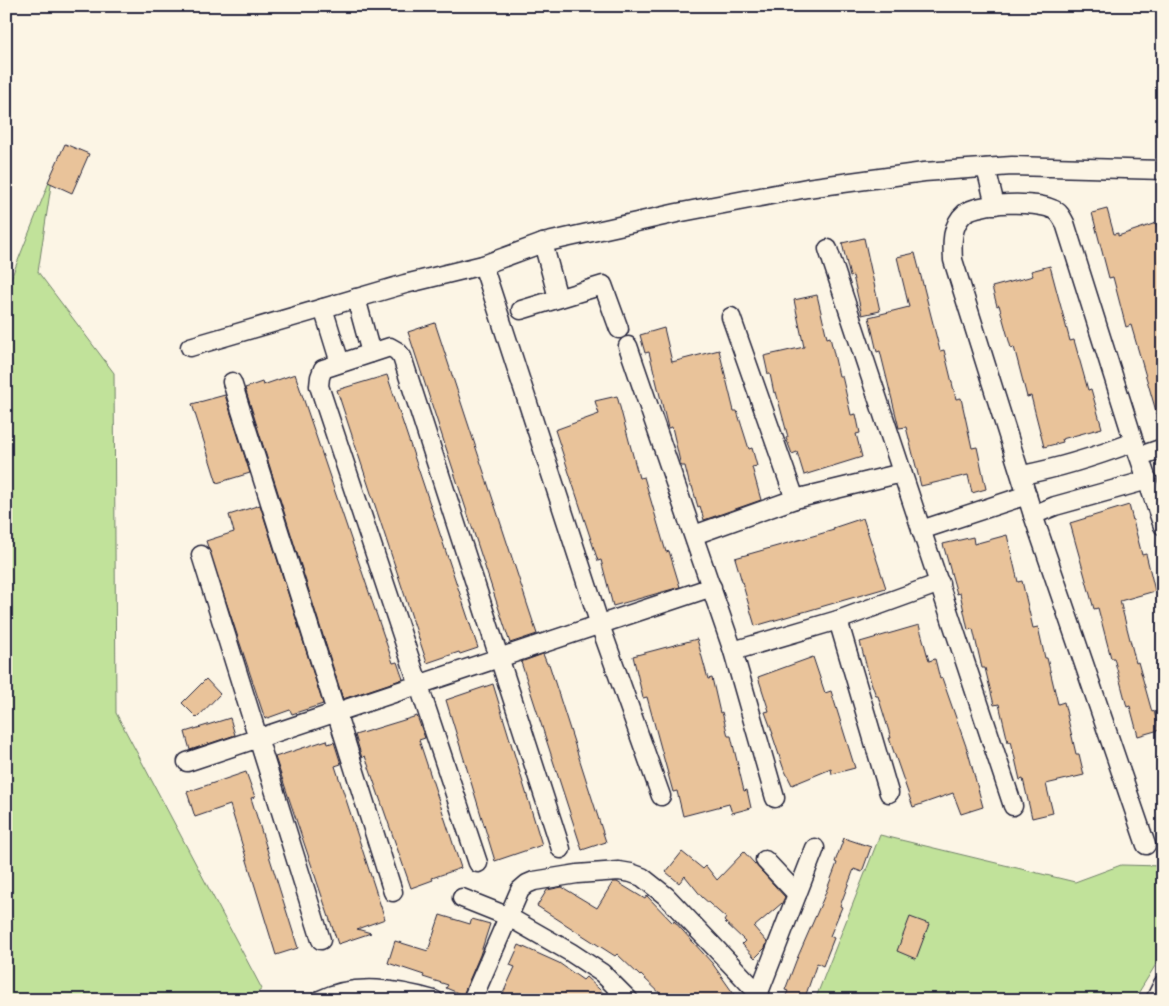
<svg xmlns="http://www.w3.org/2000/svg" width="1169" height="1006" font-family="Pangolin,sans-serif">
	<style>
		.green { fill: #c1e29a; stroke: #72826a }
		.building { fill: #e9c39a; stroke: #22223b }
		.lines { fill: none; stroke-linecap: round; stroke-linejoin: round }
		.street-casing { stroke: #22223b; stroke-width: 21 }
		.street { stroke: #fcf5e5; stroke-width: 18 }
	</style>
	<rect width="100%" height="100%" fill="#fcf5e5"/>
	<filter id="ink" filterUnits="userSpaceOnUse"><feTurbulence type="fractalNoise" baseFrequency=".02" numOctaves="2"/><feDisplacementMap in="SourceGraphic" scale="10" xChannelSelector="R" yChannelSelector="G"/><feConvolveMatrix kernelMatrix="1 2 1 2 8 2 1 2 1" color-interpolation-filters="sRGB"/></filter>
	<g filter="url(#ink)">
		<!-- green -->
		<g class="green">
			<path d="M53 172 38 272 114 373 116 713 262 989 248 1000H6V291Z"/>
			<path d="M880 835 1075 882 1121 865 1163 866V953L1134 1000H815Z"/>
		</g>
		<!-- building -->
		<g class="building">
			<path d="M65 144 89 154 72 193 48 182Z"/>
			<path d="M1107 209 1114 234 1118 233V236L1156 223 1163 243V417L1158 418 1131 325 1126 327 1113 277 1109 278 1092 213Z"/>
			<path d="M864 238 880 311 862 315 853 276 850 277 842 243Z"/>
			<path d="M915 253 940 351 944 350 956 399 961 398 972 448 977 447 986 489 972 493 968 475 921 486 906 427 899 428 880 351 877 352 869 317 909 307 897 257Z"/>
			<path d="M1050 266 1070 341 1074 340 1088 390 1091 389 1102 428 1062 439 1063 442 1044 447 1031 396 1027 397 1014 347 1011 348 999 305 997 306 992 287 1033 276 1031 271Z"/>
			<path d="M817 295 827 338 830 337 839 376H842L851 415 856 414 860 433 856 434 862 457 804 475 797 452 792 454 786 438 788 437 776 392 774 393 770 374H768L764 356 804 347 794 300Z"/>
			<path d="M435 323 537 634 510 643 408 332Z"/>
			<path d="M664 328 672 362 719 350 734 411H737L749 449 752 448 757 466 752 467 761 500 704 520 700 506 698 507 692 486H690L685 466H681L672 427 668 428 649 352 645 353 640 335Z"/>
			<path d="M295 374 393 663 397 662 403 679 343 699 245 388 262 382 263 385Z"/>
			<path d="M387 375 478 648 460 654 459 652 427 663 337 390Z"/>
			<path d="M225 395 250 473 217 483 192 404Z"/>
			<path d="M617 396 639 478 644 477 666 552 669 551 680 587 613 606 601 560 598 561 555 430 599 414 595 401Z"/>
			<path d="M260 505 323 704 292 714 290 710 265 719 206 541 234 532 229 515Z"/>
			<path d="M1129 505 1142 555 1146 554 1155 591 1120 601 1136 663 1138 662 1152 712 1154 711 1159 730 1138 736 1130 706 1127 707 1114 658H1111L1098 608 1094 609 1070 523Z"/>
			<path d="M863 518 886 588 755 626 735 558 834 530 833 528Z"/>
			<path d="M1007 535 1018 582 1022 581 1033 628 1038 627 1045 658H1047L1058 704 1064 702 1076 754H1079L1084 775 1046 784 1053 813 1032 818 1023 779 1020 780 1011 741 1008 742 999 704 994 705 985 668H982L973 629 968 630 960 593 957 594 943 544 973 537 974 544Z"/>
			<path d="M919 625 929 661 935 659 940 679 942 678 968 752 983 807 961 814 953 793 913 807 889 738H891L878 696H876L870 679 860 642Z"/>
			<path d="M697 639 708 679 712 678 720 713 722 712 728 736H731L744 791 747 790 751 808 732 813 729 804 683 816 677 791 673 792 647 697 643 698 633 656Z"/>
			<path d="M543 654 547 664H549L606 842 582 850 521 662Z"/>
			<path d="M813 657 825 693 831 691 855 768 832 774 831 769 792 785 783 767 772 734H773L765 712 769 711 758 677Z"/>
			<path d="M206 679 220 694 197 718 182 703Z"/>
			<path d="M493 684 542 845 495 861 446 700Z"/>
			<path d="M417 716 425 738 419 740 461 868 432 878 433 880 411 888 365 756 362 758 355 735Z"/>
			<path d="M230 718 235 735 190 750 185 732Z"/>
			<path d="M327 740 328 744 334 742 341 764 335 766 385 919 357 929 371 933 338 944 275 757Z"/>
			<path d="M246 772 255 797 251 798 298 948 276 955 230 805 195 817 187 792Z"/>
			<path d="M844 838 871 847 862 872 854 869 840 906 842 907 830 936 834 938 823 966 817 963 804 1000H784L788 991 785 990 796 961 824 897 837 863 835 862Z"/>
			<path d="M682 852 703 869 706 866 717 880 744 852 785 897 782 903 754 927 767 942 765 948 755 958 742 944 745 941 724 921 726 918 702 897 685 876 679 883 666 872Z"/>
			<path d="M613 882H617L645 899 647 896 673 923 674 921 712 963 738 1000H667L641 975 640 976 617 954 615 956 537 906 547 890 562 887 597 908Z"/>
			<path d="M440 915 470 924 472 919 490 924 480 955 463 995 446 988 448 985 423 977 424 975 388 963 395 941 428 951Z"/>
			<path d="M910 917 929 924 916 959 897 951Z"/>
			<path d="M519 945 559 963 583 980 586 977 611 1000H500L515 967 510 965Z"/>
		</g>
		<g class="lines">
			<!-- street casing -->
			<g class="street-casing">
				<g id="street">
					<path d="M986 168 995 205"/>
					<path d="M543 243 558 298"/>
					<path d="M828 249 1013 806"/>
					<path d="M483 265 600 625 661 796"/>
					<path d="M356 298 371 353"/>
					<path d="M323 308 340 363"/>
					<path d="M521 310 603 285 619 329"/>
					<path d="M731 317 795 499"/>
					<path d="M628 346 733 651 775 798"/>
					<path d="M190 347 405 284 483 265 543 243 677 213 807 188 924 172 1012 166 1163 170"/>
					<path d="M232 382 393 892"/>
					<path d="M1140 456 1163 448"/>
					<path d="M1022 475C1060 468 1097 456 1134 442"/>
					<path d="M1033 515 1055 506 1148 480"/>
					<path d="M921 530 1027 495"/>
					<path d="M694 535 795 499 902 473"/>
					<path d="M201 555 321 940"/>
					<path d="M838 620 889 793"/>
					<path d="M733 651 838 620 940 583"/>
					<path d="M187 762 712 587"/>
					<path d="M1146 845 1033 515 953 260C952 244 951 225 965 213 979 202 1036 201 1052 209 1059 211 1062 217 1065 223L1134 442 1163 526"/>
					<path d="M765 860 797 894"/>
					<path d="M478 863 319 386 320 377 323 369 390 347 397 351 402 357 561 849"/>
					<path d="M462 898 507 916 570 952 602 973 629 1000"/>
					<path d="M320 1000C356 982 398 990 434 1000"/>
					<path d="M472 1000 520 890 527 884 534 881 577 874 619 871 631 873 642 877 666 896 758 993"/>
					<path d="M756 1000 815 848"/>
					<path d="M1155 1000 1163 984"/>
				</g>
			</g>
			<!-- street -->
			<use href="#street" class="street"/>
		</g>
	</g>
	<!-- margin -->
	<rect width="1169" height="1006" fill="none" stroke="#fcf5e5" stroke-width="25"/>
	<rect x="12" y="12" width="1144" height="981" fill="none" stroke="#22223b" stroke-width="2" filter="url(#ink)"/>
</svg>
